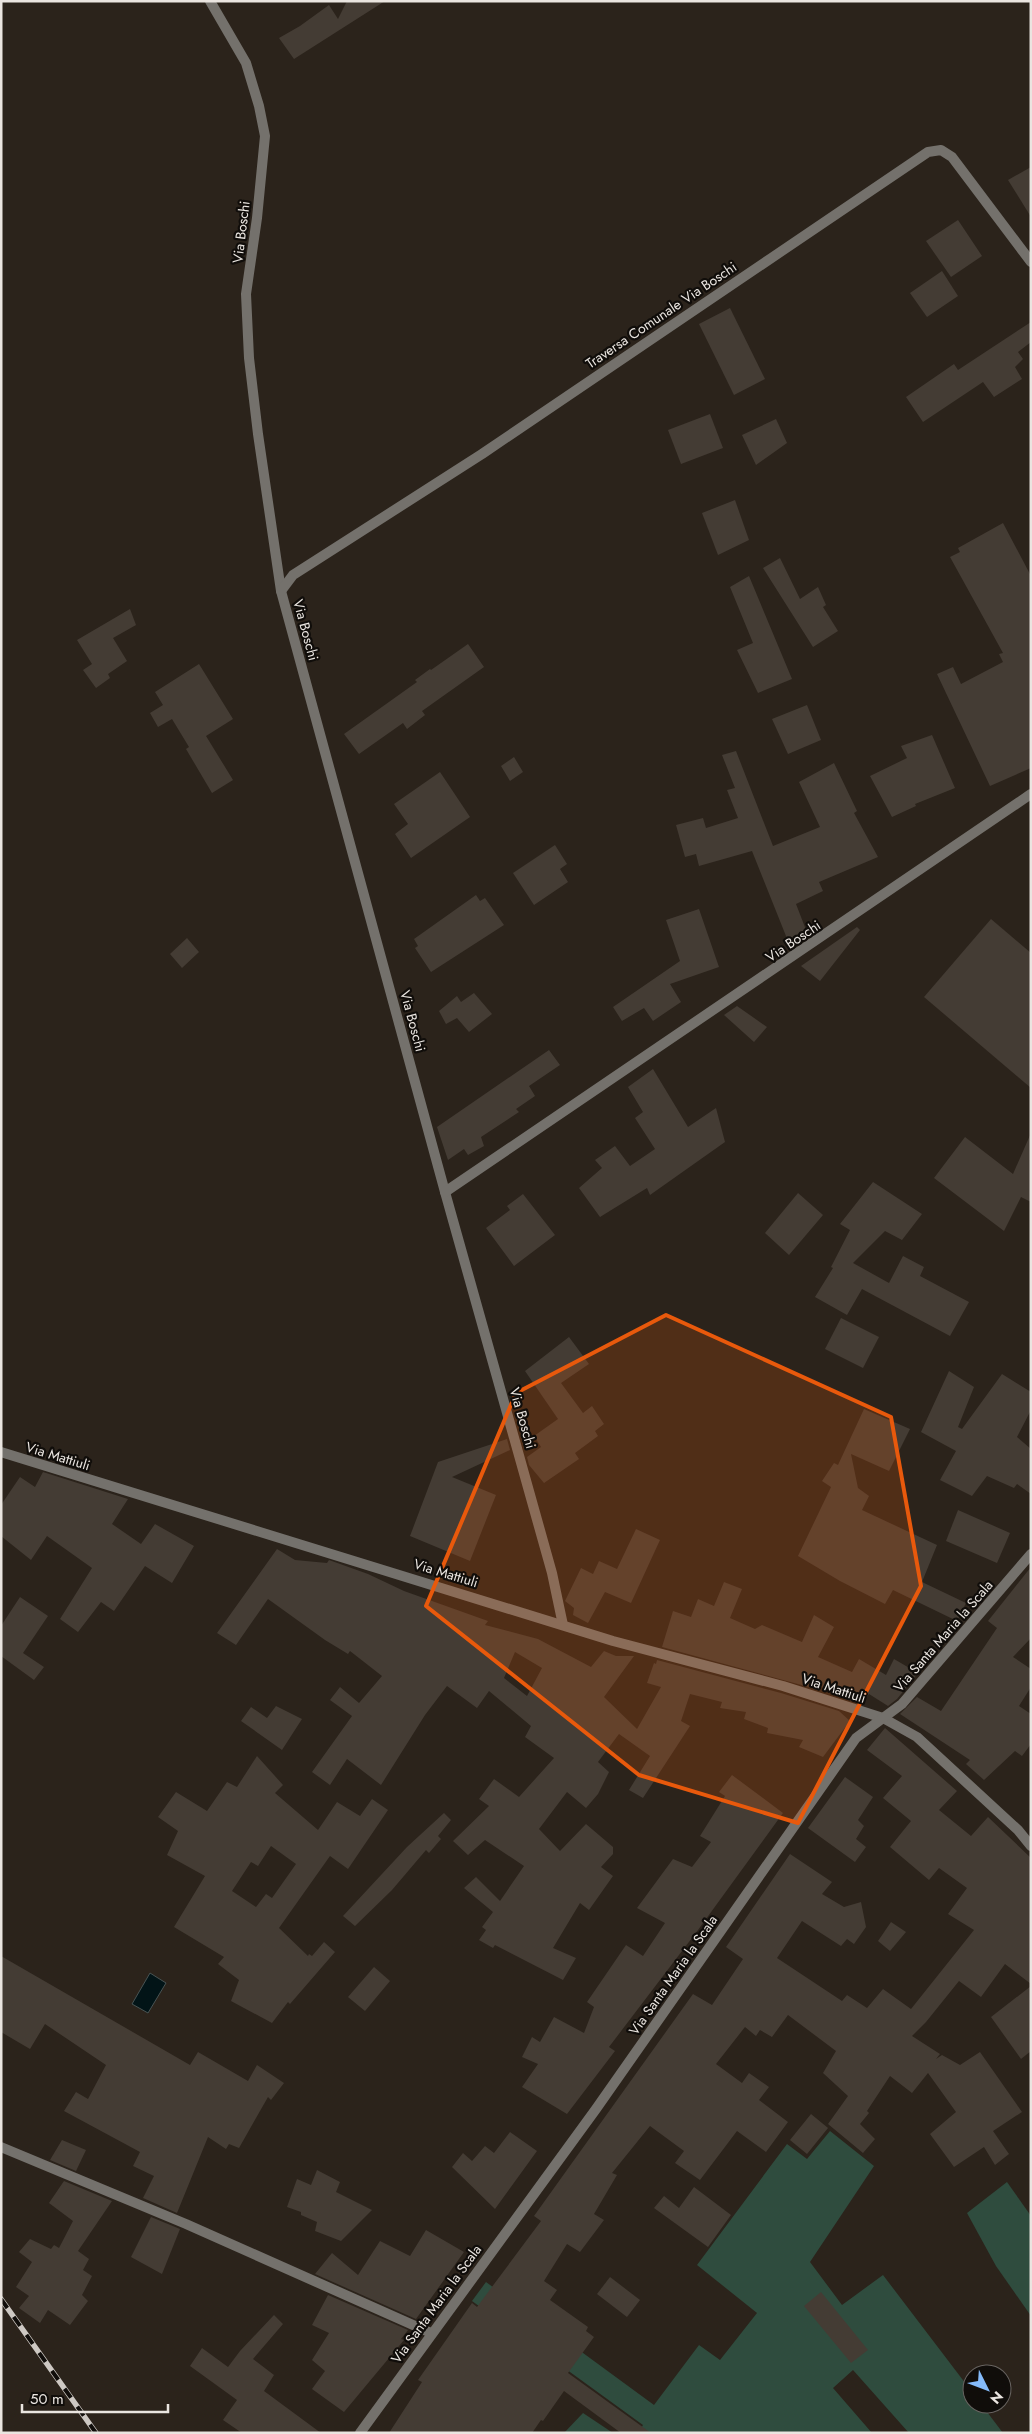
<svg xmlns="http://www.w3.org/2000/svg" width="1032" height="2434" font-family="Jost,sans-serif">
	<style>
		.green { fill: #2f4c3e }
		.water { fill: #021417; stroke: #485353 }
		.building { fill: #443c34; fill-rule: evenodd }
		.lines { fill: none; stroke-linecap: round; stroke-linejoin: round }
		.minor { stroke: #74716c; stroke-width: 10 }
		.rail-casing { stroke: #cdc8c3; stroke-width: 5.5 }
		.rail { stroke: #100d0a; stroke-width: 4; stroke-dasharray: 11; stroke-linecap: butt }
		.marked { fill: #e8590c; fill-opacity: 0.2; stroke: #e8590c; stroke-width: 4; stroke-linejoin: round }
		.labels { text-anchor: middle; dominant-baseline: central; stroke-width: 4.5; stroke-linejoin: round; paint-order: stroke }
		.street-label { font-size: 14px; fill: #eae5e0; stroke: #100d0a }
	</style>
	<rect width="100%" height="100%" fill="#2b231b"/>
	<!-- green -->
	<g class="green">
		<path d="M830 2131 874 2166 810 2262 842 2305 883 2275 972 2392V2404H981L1003 2433H909L853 2370 833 2388 872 2433H638L643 2425 472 2301 486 2282 654 2405 699 2345 720 2360 757 2313 697 2265 787 2144 807 2159Z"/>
		<path d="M1007 2182 1031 2216V2316L996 2266 967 2213Z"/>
		<path d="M583 2413 613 2433H564Z"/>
	</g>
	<!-- water -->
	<path class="water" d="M150 1973 166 1983 148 2013 132 2004Z"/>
	<!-- building -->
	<g class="building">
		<path d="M347 1H385L294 59 279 38 300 26 329 5 338 19Z"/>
		<path d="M1031 167V217L1008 180Z"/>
		<path d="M958 220 982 256 951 277 926 241Z"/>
		<path d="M942 271 958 296 927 317 910 293Z"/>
		<path d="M730 308 765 379 734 395 699 324Z"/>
		<path d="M1031 322V342L1018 352 1023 359 1015 367 1022 379 994 397 983 382 923 422 906 397 954 364 958 370Z"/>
		<path d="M710 414 723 448 681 464 668 430Z"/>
		<path d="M776 419 787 443 756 465 742 435Z"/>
		<path d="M735 500 749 540 718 555 702 513Z"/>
		<path d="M1003 523 1031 576V768L990 786 937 674 953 667 961 684 1003 662 999 654 1003 653 950 557 960 552 958 548Z"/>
		<path d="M780 558 800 599 818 587 826 605 823 607 838 631 813 647 763 568Z"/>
		<path d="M749 576 792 679 758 693 737 650 753 643 730 587Z"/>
		<path d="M130 609 136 625 113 638 127 661 108 674 110 678 96 688 83 670 92 664 77 640Z"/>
		<path d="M468 644 484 667 422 711 425 715 407 729 403 723 359 754 344 734 417 682 415 680 430 669 431 670Z"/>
		<path d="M199 664 233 719 206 736 233 780 212 793 186 749 189 747 172 719 158 727 150 713 163 705 155 692Z"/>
		<path d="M807 705 821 740 788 754 772 719Z"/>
		<path d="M932 735 955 788 915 804 916 806 892 817 870 776 907 758 901 746Z"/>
		<path d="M736 751 773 846 820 827 799 782 834 763 857 811 854 813 878 857 819 882 823 891 796 904 808 935 788 941 752 851 699 866 696 854 685 857 676 825 703 818 706 828 738 818 727 790 735 788 722 755Z"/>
		<path d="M514 757 523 772 510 781 501 766Z"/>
		<path d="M440 772 470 817 411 858 395 834 408 824 394 804Z"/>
		<path d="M555 845 567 864 560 869 568 882 534 905 513 873Z"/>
		<path d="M476 895 480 901 485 898 504 925 431 972 415 948 418 946 414 939Z"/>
		<path d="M699 909 719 967 670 984 681 1002 653 1021 644 1008 622 1021 613 1007 680 961 666 920Z"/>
		<path d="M991 919 1031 953V1088L924 997Z"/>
		<path d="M857 927 860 930 820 981 801 966Z"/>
		<path d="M187 938 199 952 182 968 170 954Z"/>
		<path d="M474 993 492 1014 469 1032 457 1018 446 1024 439 1011 457 996 461 1002Z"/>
		<path d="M737 1006 767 1027 754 1042 724 1015Z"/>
		<path d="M549 1050 560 1065 529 1086 535 1096 516 1109 519 1112 481 1137 484 1146 468 1155 464 1149 448 1160 437 1127Z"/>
		<path d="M653 1069 688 1127 716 1108 725 1142 650 1195 647 1188 600 1217 579 1188 602 1168 595 1160 615 1146 630 1166 655 1149 635 1118 643 1112 628 1087Z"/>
		<path d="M1031 1133V1202L1021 1197 1004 1231 934 1178 965 1137 1013 1174Z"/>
		<path d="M873 1182 922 1214 902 1240 885 1231 853 1263 889 1283 903 1256 924 1267 920 1276 969 1302 950 1336 862 1289 847 1315 815 1297 833 1268 831 1267 850 1230 840 1224Z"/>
		<path d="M798 1193 823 1215 789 1255 765 1233Z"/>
		<path d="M523 1194 555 1235 514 1266 486 1228 510 1210 507 1206Z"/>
		<path d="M841 1318 879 1337 863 1368 825 1349Z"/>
		<path d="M569 1337 589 1364 561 1383 583 1413 592 1406 604 1424 595 1431 598 1436 575 1453 579 1459 544 1483 529 1465 527 1457 541 1447 534 1436 558 1419 525 1371Z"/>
		<path d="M949 1371 974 1387 958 1427 962 1429 1002 1374 1031 1392V1410L1017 1437 1031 1449V1494L1017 1484 1014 1488 987 1476 972 1496 940 1480 956 1451 921 1432Z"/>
		<path d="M864 1409 910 1429 889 1471 851 1454 858 1488 869 1496 862 1510 937 1545 922 1582 966 1603 957 1621 893 1590 885 1604 840 1581 798 1556 831 1487 822 1481 834 1463 838 1465Z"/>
		<path d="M507 1439 510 1450 452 1477 496 1495 470 1561 410 1536 438 1462Z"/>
		<path d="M43 1472 128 1499 112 1524 141 1544 155 1524 194 1546 172 1583 145 1566 114 1611 101 1602 78 1632 60 1619 92 1568 47 1536 31 1560 1 1536V1505L20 1477 35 1487Z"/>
		<path d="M958 1510 1010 1533 997 1563 946 1541Z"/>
		<path d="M636 1529 660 1540 631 1603 605 1592 588 1623 573 1615 574 1608 565 1601 581 1568 593 1574 599 1561 617 1569Z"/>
		<path d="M277 1549 295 1560 327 1563 329 1560 368 1574 404 1591 488 1621 485 1625 538 1639 591 1667 604 1651 616 1656H634L604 1697 637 1729 661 1687 647 1683 654 1663 656 1664 657 1660 781 1693 839 1711 850 1721 823 1757 799 1747 803 1740 767 1733 768 1728 744 1719 746 1712 720 1708 722 1702 690 1694 681 1721 690 1726 643 1798 629 1790 650 1756 619 1734 598 1762 609 1772 598 1794 586 1808 567 1792 539 1829 560 1851 586 1824 613 1847V1854L601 1867 613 1876 589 1910 580 1903 553 1948 576 1958 563 1980 495 1945 493 1948 479 1940 486 1930 482 1927 493 1912 464 1888 476 1877 500 1901 524 1866 485 1840 468 1855 453 1841 489 1806 479 1799 494 1779 519 1797 554 1758 525 1737 531 1726 489 1691 477 1708 447 1686 425 1715 381 1785 347 1759 330 1785 312 1772 352 1716 330 1700 340 1687 359 1703 382 1676 350 1651 348 1654 325 1640 268 1599 236 1645 217 1633ZM515 1652 542 1668 527 1696 504 1678Z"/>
		<path d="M1031 1567V1638L1013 1657 1031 1669V1687L1019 1706 1031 1714V1744L1022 1756 1015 1751 984 1780 966 1764 970 1760 900 1714 917 1697 941 1711 997 1628 988 1621Z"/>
		<path d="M724 1582 742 1589 730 1618 755 1629 762 1625 802 1642 814 1615 834 1627 818 1657 852 1672 859 1659 886 1675 894 1659 918 1673 897 1699 888 1706 869 1694 864 1700 810 1684 816 1689 662 1647 673 1611 691 1617 698 1599 714 1606Z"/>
		<path d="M20 1597 48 1616 23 1653 44 1667 34 1680 1 1656V1626Z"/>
		<path d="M276 1706 302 1719 282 1750 241 1721 251 1707 267 1718Z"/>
		<path d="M885 1728 957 1791 939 1810 971 1836 988 1817 1031 1858V1984L1005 1964 981 1997 959 1981 926 2022 912 2036 940 2054 936 2059 942 2055 960 2065 980 2052 1022 2112 993 2131 1009 2154 995 2165 984 2147 954 2167 930 2134 956 2112 928 2073 912 2093 890 2076 867 2111 869 2113 860 2124 875 2139 863 2153 828 2124 848 2096 823 2073 836 2051 788 2015 772 2037 760 2030 756 2036 745 2027 716 2064 742 2083 749 2073 769 2087 759 2100 788 2122 766 2152 737 2131 700 2180 675 2163 684 2151 650 2126 612 2173 617 2175 594 2214 604 2220 580 2252 567 2244 544 2281 557 2290 550 2300 588 2327 586 2331 594 2337 568 2373 651 2433H621L564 2391 543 2421 541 2420 532 2433H389L422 2382 418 2380 472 2303 477 2307 541 2221 534 2216 693 1994 712 2005 743 1959 726 1947 790 1854 832 1882 822 1894 844 1907 861 1902 866 1927 854 1944 847 1939 841 1946 802 1921 777 1958 842 2001 847 1995 867 2008 883 1989 911 2009 974 1930 948 1914 967 1888 939 1868 929 1880 890 1847 911 1821 883 1798 902 1776 867 1750Z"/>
		<path d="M257 1756 283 1785 275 1793 318 1830 337 1802 360 1816 372 1799 388 1810 348 1869 330 1856 279 1928 308 1956 309 1954 312 1956 324 1942 335 1952 290 2004 288 2002 272 2023 231 2001 239 1980 218 1964 224 1957 174 1927 205 1876 167 1855 178 1831 158 1817 176 1792 207 1811 227 1782 237 1787ZM271 1846 296 1864 272 1898 266 1894 256 1907 232 1891 251 1862 258 1866Z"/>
		<path d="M732 1775 783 1813 698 1930 609 2047 615 2051 567 2114 522 2087 538 2064 522 2057 532 2037 540 2042 554 2017 584 2033 594 2007 587 2002 626 1945 643 1956 665 1923 637 1908 673 1859 692 1867 711 1842 700 1836 725 1796 719 1792Z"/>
		<path d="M845 1777 873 1797 858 1820 864 1826 856 1839 866 1847 855 1862 808 1828Z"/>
		<path d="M444 1813 451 1820 438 1836 441 1839 429 1853 426 1850 392 1890 355 1926 343 1916 407 1847Z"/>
		<path d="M891 1922 906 1932 890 1951 878 1941Z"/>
		<path d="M1 1956 190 2065 198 2052 248 2081 257 2065 284 2083 271 2100 268 2097 239 2148 229 2144 226 2149 208 2137 177 2213 143 2198 154 2176 133 2166 140 2152 64 2111 76 2092 88 2099 106 2065 45 2024 30 2049 1 2032Z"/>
		<path d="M374 1967 390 1981 365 2011 348 1997Z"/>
		<path d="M1031 1986V2051L1021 2059 991 2017Z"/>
		<path d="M811 2114 828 2128 807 2154 790 2140Z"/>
		<path d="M510 2132 537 2151 495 2209 452 2167 463 2153 472 2161 485 2146 494 2153Z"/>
		<path d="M62 2140 86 2150 76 2171 50 2160Z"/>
		<path d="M317 2170 340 2182 336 2192 372 2210 341 2241 315 2231 317 2222 301 2215V2212L287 2207 297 2179 311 2185Z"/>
		<path d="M64 2181 112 2201 78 2251 89 2259 83 2270 92 2276 82 2295 88 2301 70 2325 48 2310 40 2323 19 2308 29 2296 16 2287 32 2262 19 2252 30 2239 51 2249 54 2245 59 2248 73 2221 49 2203Z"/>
		<path d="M694 2187 731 2215 708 2247 654 2208 664 2196 679 2208Z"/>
		<path d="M151 2217 180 2229 162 2274 131 2257Z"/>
		<path d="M426 2230 464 2252 416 2319 315 2274 332 2253 358 2275 380 2241 410 2256Z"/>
		<path d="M610 2277 640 2300 627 2317 597 2294Z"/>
		<path d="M821 2292 868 2350 851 2363 804 2306Z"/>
		<path d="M328 2295 408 2330 401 2339 404 2340 344 2412 312 2389 325 2371 312 2360 329 2333 312 2325Z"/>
		<path d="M274 2315 283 2324 253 2359 274 2375 264 2391 321 2433H242L223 2420 237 2400 190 2366 202 2348 228 2367 240 2351Z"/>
	</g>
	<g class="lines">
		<!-- minor -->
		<g class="minor">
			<path d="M210 1 246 63 259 106 265 136 257 218 246 294 249 358 258 434 281 591 445 1192 552 1573 563 1625"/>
			<path d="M281 591 293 575 482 454 928 152 941 150 952 157 1031 262"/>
			<path d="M445 1192 1031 794"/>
			<path d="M1 1452 613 1641 783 1686 883 1718 917 1737 1018 1830 1031 1846"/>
			<path d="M1 2147 186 2224 431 2333"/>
			<path d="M360 2433 596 2109 856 1738 902 1704 1031 1554"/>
		</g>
		<!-- rail casing -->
		<g class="rail-casing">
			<path id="rail" d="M1 2299 96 2433"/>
		</g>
		<!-- rail -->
		<use href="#rail" class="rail"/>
	</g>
	<!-- marked area -->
	<path class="marked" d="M666 1315 891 1417 921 1586 798 1823 639 1775 426 1606 516 1393Z"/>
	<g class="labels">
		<!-- street labels -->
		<g class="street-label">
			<text transform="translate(241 232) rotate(-83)">Via Boschi</text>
			<text transform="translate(661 315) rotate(-34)">Traversa Comunale Via Boschi</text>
			<text transform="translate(306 630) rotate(75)">Via Boschi</text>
			<text transform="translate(793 941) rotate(-34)">Via Boschi</text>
			<text transform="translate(413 1021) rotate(75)">Via Boschi</text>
			<text transform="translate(523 1418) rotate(74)">Via Boschi</text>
			<text transform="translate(58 1456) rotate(17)">Via Mattiuli</text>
			<text transform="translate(446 1573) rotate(17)">Via Mattiuli</text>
			<text transform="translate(943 1636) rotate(-49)">Via Santa Maria la Scala</text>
			<text transform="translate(834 1688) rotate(18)">Via Mattiuli</text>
			<text transform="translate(673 1975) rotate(-55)">Via Santa Maria la Scala</text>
			<text transform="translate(436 2304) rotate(-54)">Via Santa Maria la Scala</text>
		</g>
	</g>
	<!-- border -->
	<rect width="1032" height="2434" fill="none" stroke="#eae5e0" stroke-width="5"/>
	<!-- north arrow -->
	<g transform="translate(987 2389) rotate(132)"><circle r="24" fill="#100d0a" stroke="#676360"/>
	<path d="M0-4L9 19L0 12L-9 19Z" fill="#85bbfb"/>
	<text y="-8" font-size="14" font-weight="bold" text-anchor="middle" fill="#eae5e0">N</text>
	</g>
	<!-- scale -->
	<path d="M22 2404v8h146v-8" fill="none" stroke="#eae5e0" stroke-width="2.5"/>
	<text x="30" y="2404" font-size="15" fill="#eae5e0" stroke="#100d0a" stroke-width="4" paint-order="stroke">50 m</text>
</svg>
